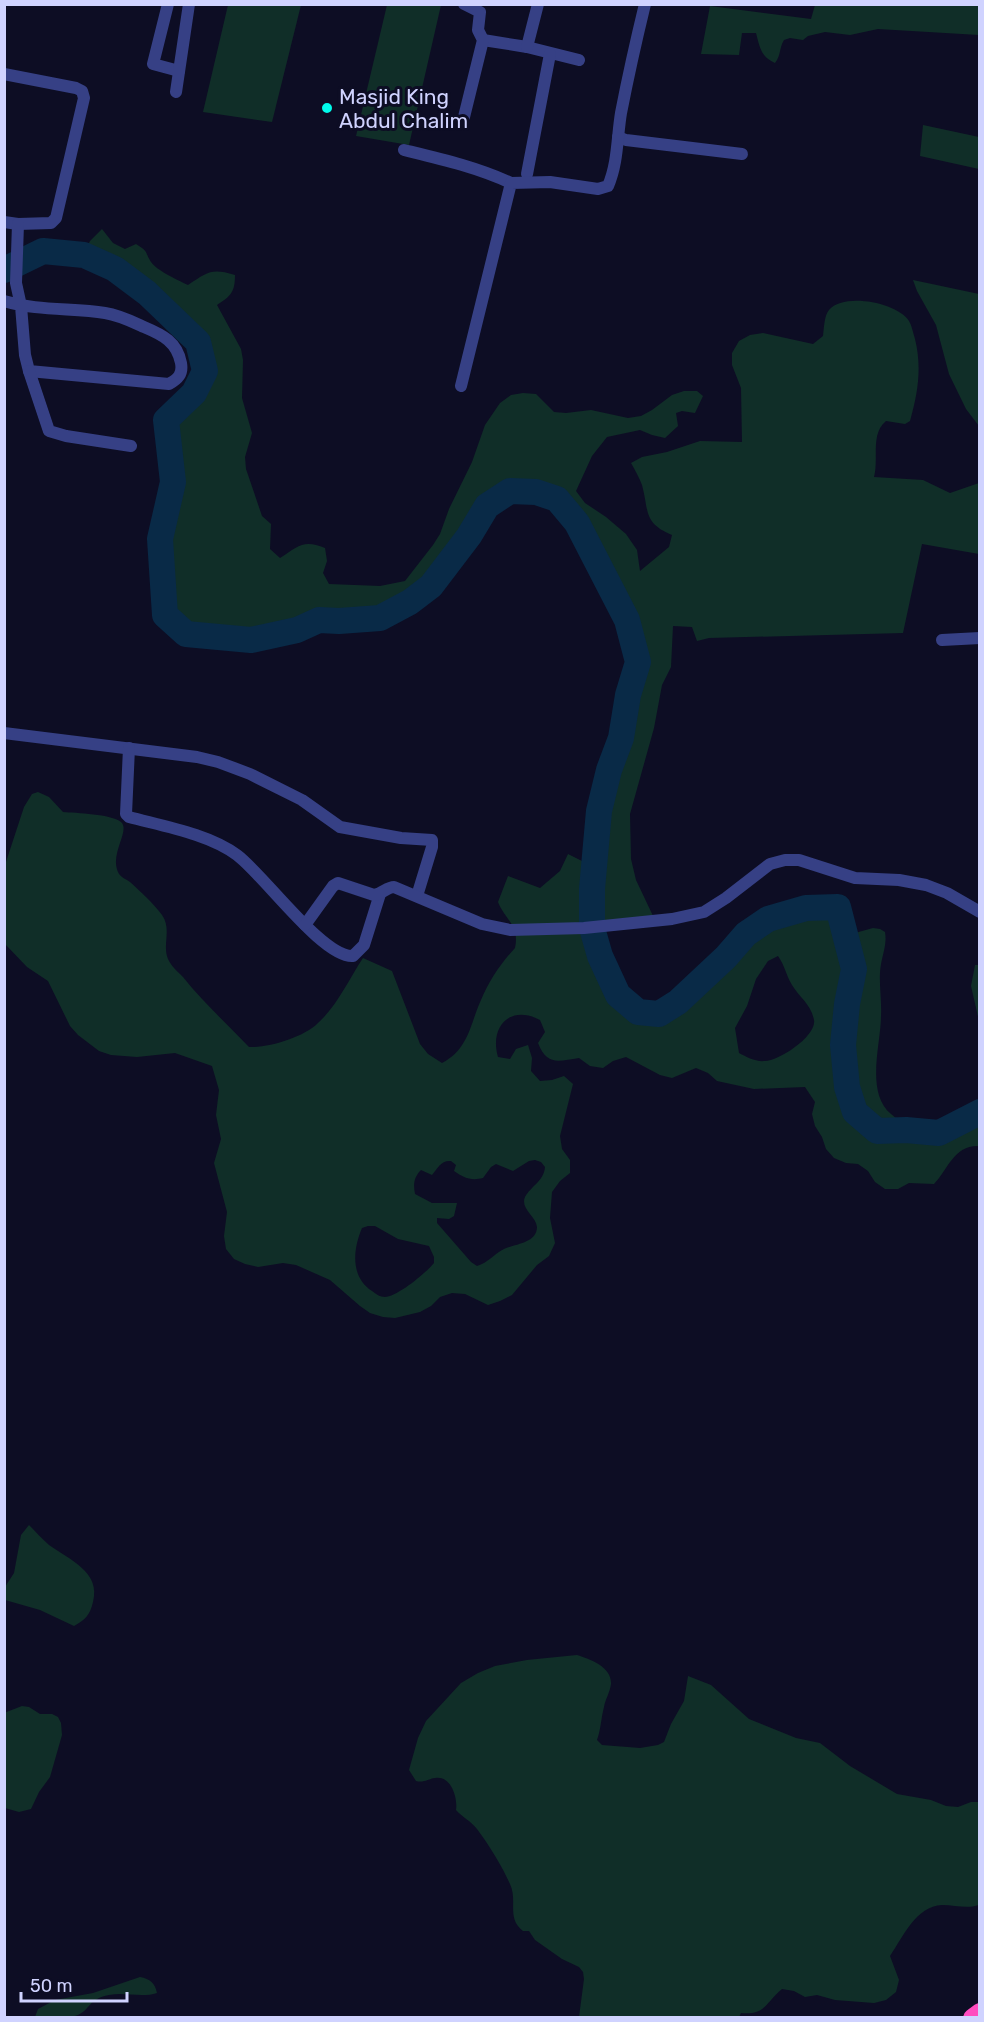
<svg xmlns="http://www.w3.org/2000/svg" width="984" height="2022" font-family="Rubik,sans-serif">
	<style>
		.green { fill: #102e28; fill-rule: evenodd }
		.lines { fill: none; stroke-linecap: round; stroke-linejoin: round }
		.river { stroke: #092a47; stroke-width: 26 }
		.minor { stroke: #364085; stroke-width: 12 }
		.motorway { stroke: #ff4bbf; stroke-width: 18 }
		.poi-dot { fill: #00fbeb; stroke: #0d0d24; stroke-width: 2 }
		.labels { text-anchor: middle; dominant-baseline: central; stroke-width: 6; stroke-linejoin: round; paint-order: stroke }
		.poi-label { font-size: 21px; fill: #d0d3ff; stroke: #0d0d24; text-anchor: start }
	</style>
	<rect width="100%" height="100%" fill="#0d0d24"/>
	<!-- green -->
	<g class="green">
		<path d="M228 5H301L272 122 203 112Z"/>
		<path d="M387 5H441L409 145 356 136Z"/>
		<path d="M815 5H979V35L878 29 850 35 825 32 808 36 803 40 790 38 784 40C779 48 781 56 775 63 761 57 760 48 756 33H742L739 55 701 54 710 6 811 19Z"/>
		<path d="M923 125 979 137V169L920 156Z"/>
		<path d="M102 229 113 243 125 249 136 244C150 253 144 251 151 262 156 270 179 281 188 285 208 272 211 268 235 275 235 292 231 296 217 305L241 349 243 360 242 398 252 433 245 457 246 469 262 516 271 524 270 549 280 558C298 546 304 539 325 548L327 561 323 573 329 584 380 586 405 581 433 545 440 534 449 509 472 462 485 425 500 403 511 395 523 393 536 394 554 412 566 413 591 410 628 418 641 416 652 410 672 395 684 391H697L703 396 695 413 682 411 676 413 678 426 665 438 652 435 640 430 607 437 592 456 576 491 585 503 606 517 626 534 637 550 640 571 669 547 672 535C643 523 649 511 642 485 639 477 635 470 631 463L642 457 667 452 700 441 742 442 741 388 732 365V353L739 341 750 335 763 333 813 344 823 336C824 329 824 316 829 310 844 292 898 303 909 321 912 326 913 333 915 339 922 367 918 393 910 421L905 424 886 421C870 434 879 459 874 477L923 480 950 493 979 483V554L922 544 903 633 709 638 697 641 692 627 673 626 671 667 662 685 654 728 630 814 631 859 636 880 654 918 597 927V889L604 812 615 772 626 739 633 696 644 662 632 618 581 520 560 494 537 486H509L483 502 465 533 427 582 408 598 378 613 339 616 318 615 295 625 250 634 188 629 170 612 165 539 178 482 172 422 199 396 210 372 203 339 150 289 117 265 86 249 90 241Z"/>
		<path d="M913 280 979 294V426L966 409 949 374 936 325 917 291Z"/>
		<path d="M38 792 49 797 63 812C76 813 111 814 121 822 131 831 108 855 119 874 122 878 126 879 130 882 140 891 154 904 162 915 172 929 162 945 168 959 171 966 178 972 183 977 203 1002 227 1024 249 1047 269 1048 304 1037 318 1023 337 1006 349 979 363 958L392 971 420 1044 428 1054 442 1063C469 1049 470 1024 481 1000 489 981 501 963 515 948 520 925 505 920 498 902L508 876 540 888 560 871 568 854 586 863V928L595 958 614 999 637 1018 661 1019 682 1006 729 961 749 938 770 924 807 913 834 912 848 969 841 1004 838 1045 841 1088 850 1115 876 1137 906 1135 940 1138 979 1118V1146C954 1145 949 1168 934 1184L909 1183 898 1189H885L875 1182 868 1171 858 1164 846 1163 834 1158 826 1149 822 1137 815 1126 812 1114 815 1102 805 1087 754 1089 717 1081 708 1073 696 1068 672 1078 660 1075 626 1057 613 1061 603 1068 590 1066 579 1058C558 1061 547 1066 538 1043L545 1032 540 1020C511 1004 489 1026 498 1057L510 1059 516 1049 528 1045 532 1058 531 1071 540 1081 552 1080 564 1076 573 1084 560 1136 562 1149 570 1160V1173L560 1181 552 1192 550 1218 555 1243 549 1256 537 1265 512 1295 500 1301 488 1305 465 1294 452 1293 440 1297 431 1306 420 1312 395 1318 383 1317 370 1313 360 1306 330 1280 296 1265 283 1263 258 1267 245 1264 234 1259 226 1249 224 1236 227 1212 214 1163 221 1139 216 1115 219 1090 212 1066 175 1053 137 1057 111 1055 99 1051 78 1035 70 1026 48 981 27 967 5 944 4 868 24 807 32 794ZM778 956C785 966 786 975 792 985 799 997 811 1004 814 1020 817 1036 779 1061 765 1061 755 1062 747 1057 739 1053L735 1028 747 1006 756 979 768 961ZM535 1160 541 1162 545 1167C544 1181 531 1186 525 1197 520 1209 536 1216 537 1227 537 1243 515 1244 504 1249 494 1254 488 1263 477 1266L471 1262 437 1223V1218L449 1219 454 1216 457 1203H432L415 1194C413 1184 414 1177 421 1170L432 1175C438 1168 441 1160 451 1161L456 1165 454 1171C464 1178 471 1181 483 1178L491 1167 496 1164 513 1171 529 1161ZM368 1226H375L398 1239 429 1246 434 1257V1263C427 1272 397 1297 385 1297 380 1297 376 1294 372 1291 350 1277 353 1249 362 1228Z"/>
		<path d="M873 928 880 929 885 932C887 944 883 953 881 964 878 981 882 999 881 1016 881 1044 865 1092 891 1114 895 1118 901 1121 906 1125L879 1126 859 1109 852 1086 848 1045 852 1005 859 969 850 929 855 933Z"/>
		<path d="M975 965H979V1021L971 986Z"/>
		<path d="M29 1525C36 1532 42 1539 49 1545 70 1560 101 1572 93 1602 90 1615 85 1620 74 1626L40 1610 5 1600V1587L14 1573 21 1535Z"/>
		<path d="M577 1655C590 1659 612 1667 611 1684 610 1692 605 1700 604 1707 601 1718 601 1729 597 1740L602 1745 640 1748 658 1745 664 1742 671 1724 684 1701 688 1676 711 1685 749 1719 796 1738 820 1743 850 1766 897 1794 931 1800 946 1806 958 1807 971 1802H979V1905C966 1909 956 1905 942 1905 916 1906 903 1937 890 1956L899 1980 896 1992 886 2000 874 2003 835 2000 817 1995 805 1997 794 1991 782 1989C765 2003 766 2015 741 2013L739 2017H579L584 1979 583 1972 579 1967 562 1959 535 1940 529 1931H523C506 1918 518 1901 510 1884 502 1866 489 1845 477 1829 471 1821 462 1817 456 1810 458 1798 451 1775 435 1778 428 1779 424 1783 416 1781L409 1770 418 1738 426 1721 461 1683 478 1673 495 1666 527 1660Z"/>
		<path d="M22 1706 29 1707 40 1714H52L58 1717 61 1723 62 1735 50 1777 39 1792 31 1809 19 1812 5 1808 4 1713Z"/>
		<path d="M140 1977C150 1979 155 1983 157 1993 142 1998 125 1992 109 1995 88 1999 91 2009 78 2015 65 2020 49 2018 35 2017L38 2009 55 2000 93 1993Z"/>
	</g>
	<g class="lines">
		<!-- river -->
		<path class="river" d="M4 270 43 251 84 255 115 269 147 293 198 342 205 371 194 393 166 420 173 482 160 539 165 615 186 634 251 640 297 630 319 620 339 621 380 618 410 602 431 586 469 536 487 506 510 491 536 492 557 499 577 523 627 620 638 662 628 695 621 738 609 770 599 811 592 889V928L600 956 618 995 638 1012 659 1014 678 1002 726 957 746 934 768 919 806 908 838 907 854 969 847 1004 843 1045 847 1087 855 1112 877 1131 906 1130 939 1133 980 1112"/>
		<!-- minor -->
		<g class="minor">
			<path d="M168 4 153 64 179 71"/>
			<path d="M483 40 527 47 579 60"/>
			<path d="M527 47 538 4"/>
			<path d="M4 74 76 88 82 91 84 98 56 218 51 223 18 224 4 222"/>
			<path d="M176 92 189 4"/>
			<path d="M464 117 483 40 478 30 480 12 464 4"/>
			<path d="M618 137 626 140 742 154"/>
			<path d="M404 150C441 159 476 167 511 183"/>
			<path d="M527 174 550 54"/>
			<path d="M4 301C37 311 72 308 105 313 119 315 131 321 144 327 163 335 177 342 181 363 183 374 178 379 169 384L29 371 25 355 21 306 16 283 18 224"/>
			<path d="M29 371 49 431 66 436 131 446"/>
			<path d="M461 386 511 183 550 182 598 189 608 186C618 163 617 137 621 113 628 77 636 41 645 4"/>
			<path d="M942 640 980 638"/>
			<path d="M4 733 197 757 218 762 250 774 302 800 340 827 401 838 432 840V847L417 896"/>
			<path d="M129 748 126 814 129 817C163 826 209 834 237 855 264 875 323 958 353 956L364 945 380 894"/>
			<path d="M305 925 333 886 338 883 374 895C382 894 387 887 394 887L482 924 510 930 584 928 672 919 704 912 726 898 770 864 785 860H799L855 878 899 880 926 885 947 893 980 912"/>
		</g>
		<!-- motorway -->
		<path class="motorway" d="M972 2018 980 2012"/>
	</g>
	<!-- markers -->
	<circle class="poi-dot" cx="327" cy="108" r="6"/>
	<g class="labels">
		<!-- poi labels -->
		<g class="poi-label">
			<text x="339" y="96">Masjid King<tspan x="339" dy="24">Abdul Chalim</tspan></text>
		</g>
	</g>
	<!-- border -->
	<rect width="984" height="2022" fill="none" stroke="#d0d3ff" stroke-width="12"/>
	<!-- scale -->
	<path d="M21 1992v9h106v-9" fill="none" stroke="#d0d3ff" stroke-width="3"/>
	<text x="30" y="1992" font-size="18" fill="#d0d3ff" stroke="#0d0d24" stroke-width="4.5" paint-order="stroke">50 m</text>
</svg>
